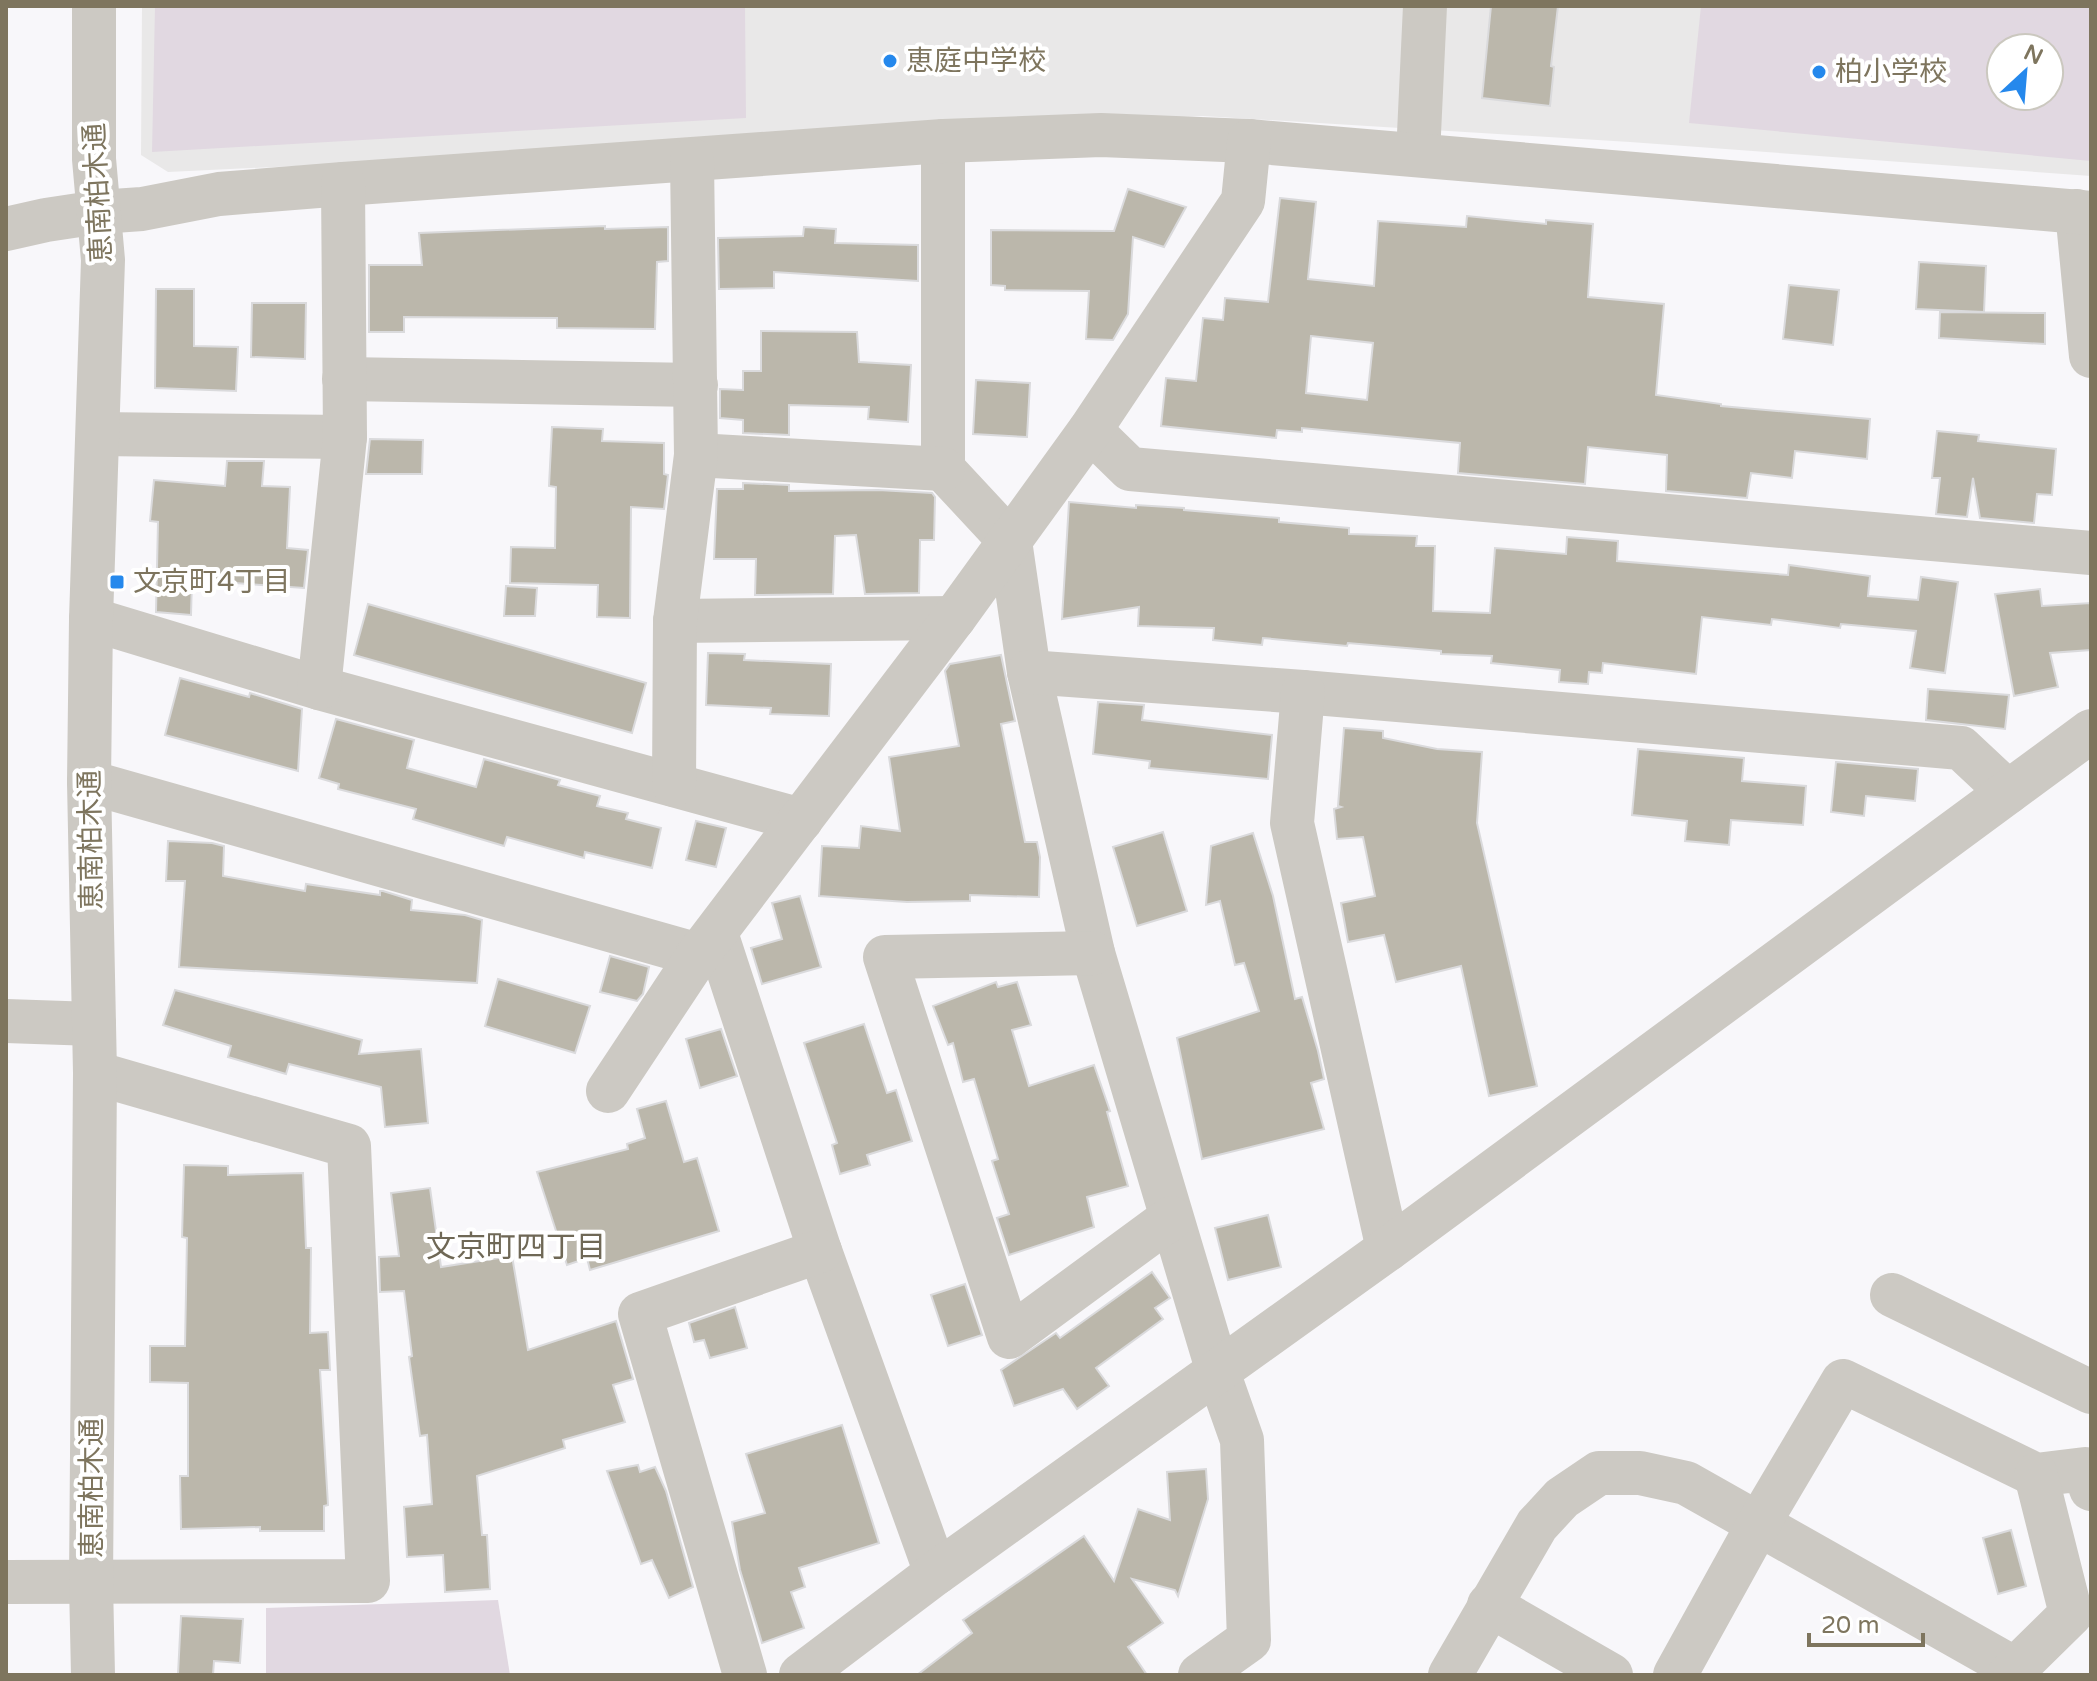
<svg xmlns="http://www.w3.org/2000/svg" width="2097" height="1681" font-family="'Varela Round','Noto Sans JP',sans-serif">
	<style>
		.built { fill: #e9e8e8; fill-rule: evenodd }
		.green { fill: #e1d8e1; fill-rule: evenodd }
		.building { fill: #bbb7ab; stroke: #dadadc; stroke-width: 2; fill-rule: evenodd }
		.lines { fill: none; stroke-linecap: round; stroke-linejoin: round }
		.minor { stroke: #ccc9c3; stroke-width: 44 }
		.poi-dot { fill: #2588ec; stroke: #fff; stroke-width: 3 }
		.labels { text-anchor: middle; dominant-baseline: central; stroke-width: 8; stroke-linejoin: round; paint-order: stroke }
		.poi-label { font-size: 28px; fill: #7e755e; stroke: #fff; text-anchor: start }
		.street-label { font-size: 28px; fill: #7e755e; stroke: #fff }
		.neighbourhood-label { font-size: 30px; fill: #6f6856; stroke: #fff }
	</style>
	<rect width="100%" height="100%" fill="#f8f7fa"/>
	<!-- built -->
	<path class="built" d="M142 6H2091V176L1630 142 1203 116 913 127 675 148 168 172 141 155ZM2001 48H2049V96H2001Z"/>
	<!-- green -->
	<g class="green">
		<path d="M155 6H745L746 118 152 152Z"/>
		<path d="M1701 6H2091V161L1689 123ZM2001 48H2049V96H2001Z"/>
		<path d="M498 1600 510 1675H266V1608Z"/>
	</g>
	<!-- building -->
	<g class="building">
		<path d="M1491 6H1558L1551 66 1554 67 1550 106 1482 98Z"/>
		<path d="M1128 189 1186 207 1164 247 1133 237 1128 314 1113 340 1086 339 1089 291 1005 290V286L991 285V230L1114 231Z"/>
		<path d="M1280 198 1316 202 1308 279 1374 286 1378 221 1466 227 1467 216 1546 224V220L1593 224 1588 297 1664 304 1656 395 1721 404V406L1870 419 1867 459 1795 451 1792 478 1751 473 1747 498 1666 491 1667 455 1588 447 1585 484 1458 473 1460 443 1302 428V432L1277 430 1276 438 1161 426 1166 378 1196 381 1203 318 1223 320 1225 298 1268 302ZM1311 336 1373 343 1367 400 1306 393Z"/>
		<path d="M605 226V229L668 227V261L657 262 655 329 557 328V318L404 317V332H369V265H422L419 233Z"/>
		<path d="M804 227 836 229 835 243 918 245V281L774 272V288L719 289 718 238 803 236Z"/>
		<path d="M1919 262 1986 266 1984 312 1916 309Z"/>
		<path d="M1789 285 1839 290 1833 345 1783 339Z"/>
		<path d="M156 289H194V346L238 347 236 391 155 388Z"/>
		<path d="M252 303H306L305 359 251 357Z"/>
		<path d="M1940 312 2045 313V344L1939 338Z"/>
		<path d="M761 331 857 332 859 362 911 365 908 422 868 419 869 407 789 405V435L743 433V420L720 418V389L743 390V371H761Z"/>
		<path d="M976 380 1030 383 1027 437 973 434Z"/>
		<path d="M552 427 603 429 602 441 664 443V474L668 475 664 509 631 507 630 618 597 617 598 585 510 583 511 547 555 548 556 487 549 486Z"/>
		<path d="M1937 431 1979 435 1978 441 2056 449 2052 495 2037 494 2034 523 1980 518 1973 478 1967 517 1936 514 1940 478H1932Z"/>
		<path d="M370 439 423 440 422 474H366Z"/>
		<path d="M227 461H264L262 486 290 487 287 548 308 550 304 588 192 580 191 615 156 612 158 522 150 521 154 480 225 486Z"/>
		<path d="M743 483 789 485V491L878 490 932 493 935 497 934 540H920L919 593 865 594 856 535 835 536 833 594 755 595 756 559H714L717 489H743Z"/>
		<path d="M1069 502 1136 508V505L1184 508V510L1279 518V522L1349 528V534L1417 536 1416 546H1435L1433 611 1490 613 1495 548 1566 554 1567 537 1618 541 1617 561 1788 575 1789 565 1870 576 1868 596 1918 600 1921 577 1958 582 1945 673 1910 668 1916 631 1841 624 1840 628 1772 619 1771 625 1702 617 1696 674 1603 663 1602 673 1589 672 1588 684 1559 682 1560 670 1491 663 1492 656 1441 654V651L1348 643 1347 646 1263 638 1262 645 1213 640 1214 628 1138 626 1139 607 1062 619Z"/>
		<path d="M506 586 537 588 535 616H504Z"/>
		<path d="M2040 589 2042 606 2091 603V650L2050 653 2058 687 2014 696 1995 594Z"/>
		<path d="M368 604 646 683 632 733 354 655Z"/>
		<path d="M708 653 745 654 744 660 831 664 829 716 770 714 771 708 706 705Z"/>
		<path d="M1001 655 1015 721 1001 724 1025 842H1037L1040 857 1039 897 970 895V901L907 902 819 896 822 846 859 848 861 826 900 831 889 757 959 746 945 671 950 664Z"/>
		<path d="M180 678 249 697 250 693 302 709 298 771 165 735Z"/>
		<path d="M1928 689 2009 695 2005 729 1926 720Z"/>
		<path d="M1098 702 1144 705 1142 720 1272 735 1268 779 1149 768 1150 761 1093 754Z"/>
		<path d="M336 719 414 740 407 768 476 787 484 759 560 780 558 785 600 796 597 806 628 813 626 819 661 828 652 868 585 852 584 858 507 837 504 846 413 819 416 809 338 789 339 784 319 778Z"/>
		<path d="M1344 728 1383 731V738L1437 749 1482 752 1477 823 1537 1086 1489 1096 1461 966 1396 982 1384 935 1348 942 1341 903 1375 896 1363 837 1337 839 1334 809 1341 807 1338 806Z"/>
		<path d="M1638 749 1744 758 1742 781 1806 786 1803 825 1731 820 1729 845 1685 841 1687 821 1632 815Z"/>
		<path d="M1836 762 1918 769 1915 801 1866 796 1864 816 1831 812Z"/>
		<path d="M696 821 726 828 716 867 686 860Z"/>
		<path d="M1163 832 1187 911 1137 926 1113 847Z"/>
		<path d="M1253 833 1273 896 1295 999 1302 997 1318 1051 1324 1079 1311 1083 1324 1129 1202 1159 1177 1038 1259 1011 1244 963 1235 965 1220 901 1206 905 1211 846Z"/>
		<path d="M168 841 212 843 224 846 223 876 305 891 306 884 380 895V891H383L412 900 411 910 465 915 482 920 477 983 179 967 185 881H166Z"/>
		<path d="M800 896 821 967 762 984 751 948 782 939 772 903Z"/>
		<path d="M610 956 649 967 643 994 637 1001 600 992Z"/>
		<path d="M498 979 590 1006 575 1053 485 1026Z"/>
		<path d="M996 982 998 987 1017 982 1031 1025 1012 1030 1029 1086 1094 1065 1110 1111 1107 1112 1128 1186 1087 1197 1094 1227 1009 1255 997 1218 1009 1214 992 1161 998 1159 974 1079 963 1082 953 1043 948 1045 933 1006Z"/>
		<path d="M175 990 362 1040 359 1054 421 1049 428 1123 385 1127 381 1087 289 1064 286 1074 228 1057 231 1046 163 1025Z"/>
		<path d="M864 1024 887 1093 896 1090 912 1141 867 1155 870 1165 840 1174 832 1145 837 1143 804 1043Z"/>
		<path d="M721 1029 737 1076 700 1088 686 1039Z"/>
		<path d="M666 1101 684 1162 697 1158 719 1231 590 1270 587 1258 567 1265 537 1172 628 1149 627 1144 645 1138 637 1109Z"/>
		<path d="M184 1165 228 1166V1175L303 1173 306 1248H311L310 1333 328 1332 330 1370H320L328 1505 324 1506V1531H260V1527L181 1529 180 1476H188V1383L150 1382V1346H185L187 1238 182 1237Z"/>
		<path d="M430 1188 441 1267 512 1256 528 1350 616 1321 633 1379 613 1385 625 1422 563 1440 565 1448 477 1476 482 1535H487L490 1589 445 1592 443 1555 407 1557 404 1507 432 1504 427 1435 420 1436 409 1357 412 1356 404 1291 380 1292 379 1257 399 1256 391 1193Z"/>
		<path d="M1268 1215 1281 1267 1228 1280 1215 1228Z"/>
		<path d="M1152 1272 1170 1298 1155 1308 1163 1319 1096 1368 1109 1386 1077 1409 1063 1389 1014 1406 1001 1370 1056 1333 1060 1338Z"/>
		<path d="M965 1284 982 1335 948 1346 931 1295Z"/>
		<path d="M735 1307 747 1348 710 1358 704 1340 694 1342 689 1323Z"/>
		<path d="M842 1425 879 1543 799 1568 805 1587 791 1592 804 1628 762 1643 740 1570 732 1522 765 1513 746 1454Z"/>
		<path d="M638 1465 640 1472 655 1467 666 1491 693 1587 669 1598 652 1560 641 1564 607 1471Z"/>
		<path d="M1206 1469 1208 1499 1178 1596 1175 1590 1132 1579 1163 1623 1128 1647 1147 1675H917L972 1633 963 1620 1084 1536 1114 1581 1138 1509 1170 1520 1167 1472Z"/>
		<path d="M2011 1530 2026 1586 1998 1594 1983 1538Z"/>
		<path d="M181 1616 243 1619 240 1663 214 1661 213 1675 178 1674Z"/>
	</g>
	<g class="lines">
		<!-- minor -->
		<g class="minor">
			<path d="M943 141V469L1010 541 1029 672 1093 953 1218 1372 1242 1440 1249 1640 1200 1675"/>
			<path d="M1418 155 1425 6"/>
			<path d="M2077 211 2091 356"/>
			<path d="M6 229 46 220 99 212 142 209 219 194 343 184 943 141 1101 135 1249 141 2091 213"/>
			<path d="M344 379 696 385"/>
			<path d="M1090 430 1130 469 2091 553"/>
			<path d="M99 434 345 437"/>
			<path d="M696 455 943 469"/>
			<path d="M91 619 319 688 801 820"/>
			<path d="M675 621 954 618"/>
			<path d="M1029 672 1303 692 1961 748 2008 792"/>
			<path d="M319 688 345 437 343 184"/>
			<path d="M1303 692 1292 823 1388 1249"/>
			<path d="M89 782 698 955"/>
			<path d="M674 785 675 621 696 455 692 160"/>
			<path d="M716 933 820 1251 936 1573"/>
			<path d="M1093 953 885 957 1009 1337 1171 1218"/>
			<path d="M6 1021 94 1024"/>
			<path d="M608 1091 698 955 954 618 1090 430 1243 201 1249 141"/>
			<path d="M1892 1295 2091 1392"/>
			<path d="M6 1582 368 1581 349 1146 95 1073"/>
			<path d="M1489 1605 1611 1675"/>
			<path d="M93 1675 91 1583 95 1073 89 782 91 619 103 260 94 159V6"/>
			<path d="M745 1675 640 1314 820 1251"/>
			<path d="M801 1675 936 1573 1388 1249 2091 731"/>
			<path d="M1450 1675 1537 1525 1562 1498 1599 1473H1640L1686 1483 2015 1669"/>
			<path d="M1675 1675 1759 1523 1843 1381 2036 1475 2085 1469 2091 1489"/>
			<path d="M2009 1675 2071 1614 2036 1475"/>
		</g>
	</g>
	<!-- markers -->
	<g class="poi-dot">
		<circle cx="890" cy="61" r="8"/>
		<circle cx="1819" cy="72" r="8"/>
		<rect x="109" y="574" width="16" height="16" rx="4"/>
	</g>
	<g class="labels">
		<!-- poi labels -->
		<g class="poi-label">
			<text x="906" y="61">恵庭中学校</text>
			<text x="1835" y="72">柏小学校</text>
			<text x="133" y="582">文京町4丁目</text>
		</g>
		<!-- street labels -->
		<g class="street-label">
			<text transform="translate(98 193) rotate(-93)">恵南柏木通</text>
			<text transform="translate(91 840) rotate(-91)">恵南柏木通</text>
			<text transform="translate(92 1488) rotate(-90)">恵南柏木通</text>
		</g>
		<!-- neighbourhood labels -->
		<g class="neighbourhood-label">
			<text x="516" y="1247">文京町四丁目</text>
		</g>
	</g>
	<!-- border -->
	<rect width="2097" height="1681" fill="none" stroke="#7e755e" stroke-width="16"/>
	<!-- north arrow -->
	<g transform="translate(2025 72) rotate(26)"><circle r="38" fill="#ffffff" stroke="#cbc8bf" stroke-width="2"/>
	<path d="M0-6L14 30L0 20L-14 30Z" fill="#2588ec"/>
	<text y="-12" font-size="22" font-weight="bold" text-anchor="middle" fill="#7e755e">N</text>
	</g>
	<!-- scale -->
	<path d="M1809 1633v12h114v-12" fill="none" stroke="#7e755e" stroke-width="4"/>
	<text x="1821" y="1633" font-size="24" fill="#7e755e" stroke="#ffffff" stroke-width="6" paint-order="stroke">20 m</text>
</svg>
